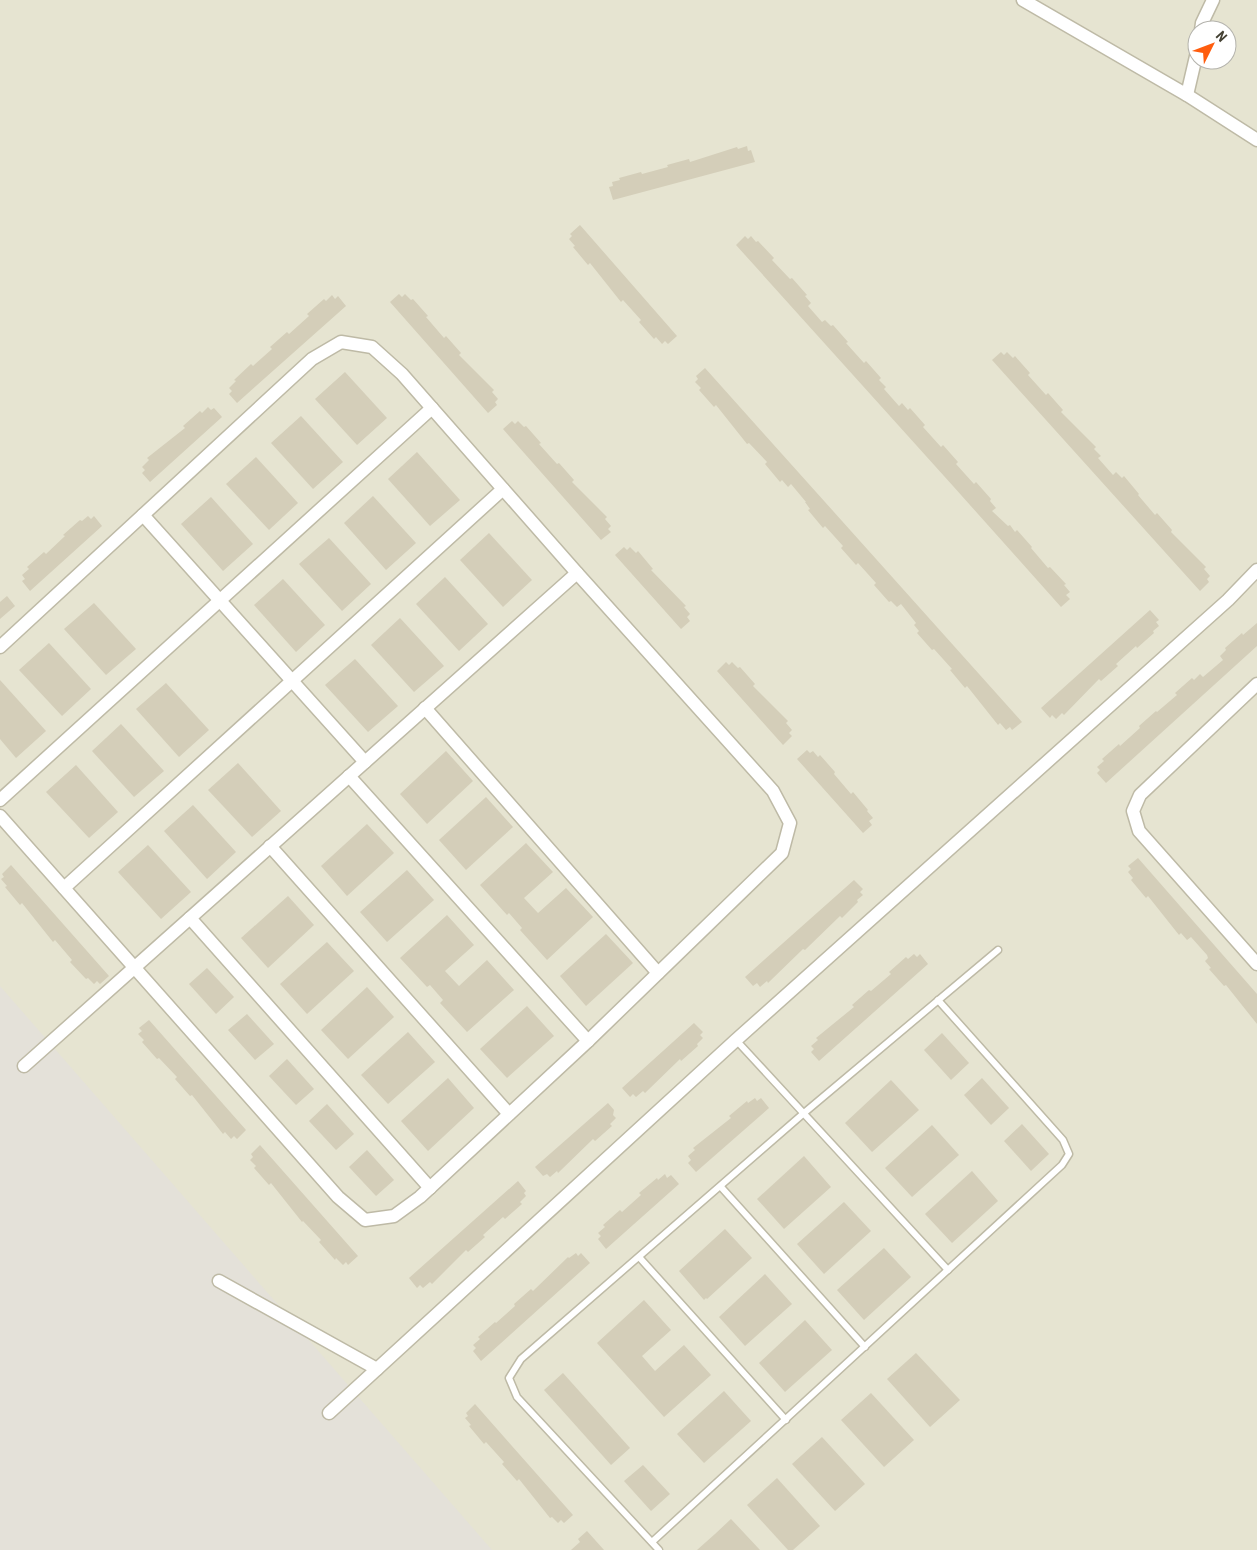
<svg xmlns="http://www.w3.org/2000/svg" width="1257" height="1550" font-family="'Roboto Condensed',sans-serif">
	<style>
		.residential { fill: #e6e4d1; fill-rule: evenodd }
		.industrial { fill: #e4e1d9 }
		.building { fill: #d4ceb9 }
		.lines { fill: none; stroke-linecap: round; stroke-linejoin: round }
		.service-casing { stroke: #bebaa6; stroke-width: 9 }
		.minor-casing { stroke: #bebaa6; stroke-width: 15 }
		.service { stroke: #fff; stroke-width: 6 }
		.minor { stroke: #fff; stroke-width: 12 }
	</style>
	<rect width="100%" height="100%" fill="#f2f1e4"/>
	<!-- residential -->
	<path class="residential" d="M0 0H1257V1550H0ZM1197 30H1227V60H1197Z"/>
	<!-- industrial -->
	<path class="industrial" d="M0 986 492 1550H0Z"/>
	<!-- building -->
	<g class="building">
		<path d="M747 146 748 151 751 150 755 162 613 200 609 187 613 186 612 182 620 180 619 178 641 172 642 174 668 167 667 165 689 159 690 162 737 147 738 149Z"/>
		<path d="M580 225 677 336 668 344 665 341 662 344 656 337 654 339 639 322 641 320 623 300 621 302 590 263 588 265 573 247 575 246 569 239 572 236 570 234Z"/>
		<path d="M745 236 748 239 751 236 756 242 758 241 774 258 772 260 790 279 792 278 807 295 805 296 811 303 808 306 822 322 825 320 831 326 833 325 848 342 846 343 864 363 866 361 881 378 879 380 886 387 884 389 899 406 902 403 908 410 910 408 925 425 923 427 941 447 943 445 958 462 956 464 974 484 976 482 991 499 990 501 996 508 992 511 1008 526 1010 525 1015 532 1017 530 1032 547 1031 548 1048 568 1050 567 1066 584 1064 585 1070 592 1066 595 1070 599 1061 607 953 486 736 245Z"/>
		<path d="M399 294 402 297 405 294 411 300 413 299 428 316 426 317 444 338 446 336 461 353 459 355 494 390 492 392 498 399 495 402 497 405 488 413 390 302Z"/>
		<path d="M332 295 335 299 338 296 346 306 237 403 229 394 232 391 229 388 236 381 234 380 251 364 253 366 272 349 270 347 287 332 289 334 309 316 307 314 324 299 326 301Z"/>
		<path d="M1001 352 1004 355 1007 352 1013 358 1015 356 1030 373 1028 375 1046 395 1048 393 1063 410 1061 412 1096 447 1094 449 1101 456 1098 458 1113 475 1116 472 1122 478 1124 476 1139 494 1138 495 1155 515 1157 513 1172 530 1171 532 1206 567 1204 569 1210 576 1207 579 1209 582 1200 591 992 360Z"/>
		<path d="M705 368 1022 722 1012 730 1010 727 1006 730 1000 723 998 725 967 686 965 688 950 670 952 669 934 649 932 650 917 633 919 631 914 625 916 623 901 604 897 607 891 601 889 602 874 585 876 583 858 563 856 565 841 548 843 546 825 526 823 528 808 510 810 509 805 502H806L791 484 788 487 782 480 780 482 765 464 767 462 749 443 747 444 716 405 714 407 699 390 701 388 695 382 698 379 696 376Z"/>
		<path d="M345 372 387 418 357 445 315 399Z"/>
		<path d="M208 407 211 410 214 408 222 417 150 482 142 473 145 470 142 467 149 460 147 458 185 428 183 426 200 411 202 413Z"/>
		<path d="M301 416 343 462 313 489 271 443Z"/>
		<path d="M512 421 515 424 518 421 524 427 526 426 541 443 539 444 557 464 559 463 574 480 572 482 607 517 605 519 611 526 608 529 611 532 601 540 503 429Z"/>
		<path d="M417 452 460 500 430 526 388 479Z"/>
		<path d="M256 457 298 503 269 530 226 484Z"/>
		<path d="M373 496 416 543 386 570 344 523Z"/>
		<path d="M211 497 253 544 223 571 181 524Z"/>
		<path d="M88 516 91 519 94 516 102 526 30 591 22 581 25 579 22 575 29 569 27 567 44 552 46 554 65 536 63 535 80 520 82 521Z"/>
		<path d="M489 533 532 580 503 607 460 560Z"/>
		<path d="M329 538 371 584 342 611 299 564Z"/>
		<path d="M624 547 627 550 630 547 636 553 638 551 653 569 651 570 686 606 684 607 690 614 687 617 690 621 681 629 615 555Z"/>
		<path d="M445 577 488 624 459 651 416 604Z"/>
		<path d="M283 579 325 625 296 652 254 605Z"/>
		<path d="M7 596 15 606 0 619V602Z"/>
		<path d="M94 603 136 649 106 675 64 629Z"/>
		<path d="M1150 610 1159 620 1156 622 1159 626 1153 631 1154 633 1137 648 1136 646 1116 664 1118 666 1101 681 1099 679 1064 715 1062 713 1056 719 1052 715 1050 718 1041 708Z"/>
		<path d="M400 618 444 666 414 692 371 645Z"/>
		<path d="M1257 623V646L1106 783 1097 773 1100 770 1097 767 1104 761 1102 759 1119 744 1120 746 1140 728 1139 726 1156 711 1157 712 1177 695 1175 693 1192 678 1194 680 1200 674 1203 677 1223 660 1220 656 1226 650 1225 648 1242 633 1243 635Z"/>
		<path d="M49 643 91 689 62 716 19 670Z"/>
		<path d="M355 659 398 706 368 732 325 685Z"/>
		<path d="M726 662 729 665 732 662 738 668 740 667 755 684 753 686 788 721 786 723 792 730 789 733 792 736 783 745 717 671Z"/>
		<path d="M0 680 46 731 16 758 0 739Z"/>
		<path d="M166 683 209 730 179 757 136 709Z"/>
		<path d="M121 724 164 771 134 797 92 751Z"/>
		<path d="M807 750 810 753 813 751 818 757 820 755 835 772 834 774 851 794 853 792 868 810 867 811 873 818 869 821 872 825 863 833 797 759Z"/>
		<path d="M446 751 473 781 427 824 400 794Z"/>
		<path d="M238 763 281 811 252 837 208 790Z"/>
		<path d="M76 765 118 812 89 838 46 792Z"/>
		<path d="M486 797 513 827 466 870 439 840Z"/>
		<path d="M193 805 236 852 207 879 164 831Z"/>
		<path d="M367 824 394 853 347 896 321 866Z"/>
		<path d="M526 843 553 872 524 898 538 913 566 888 593 917 547 960 520 930 522 928 509 913 507 915 480 885Z"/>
		<path d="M148 845 191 892 161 919 118 872Z"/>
		<path d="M1138 858 1257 994V1024L1226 985 1224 986 1209 969 1211 968 1205 961 1208 958 1207 955 1191 937 1187 940 1181 933 1179 935 1148 896 1146 898 1131 880 1133 878 1128 872 1131 869 1128 866Z"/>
		<path d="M11 865 109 976 100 984 97 981 94 984 88 978 86 979 70 962 72 960 55 940 53 942 22 903 20 905 5 887 7 886 1 879 4 877 2 874Z"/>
		<path d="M407 870 434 900 387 942 360 912Z"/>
		<path d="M854 880 863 889 860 892 863 895 857 900 858 902 842 918 840 916 805 950 803 949 768 983 767 981 760 987 757 983 753 986 745 977Z"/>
		<path d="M288 896 314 925 268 968 241 938Z"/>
		<path d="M447 915 474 945 445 971 459 986 487 960 514 990 467 1032 440 1003 443 1000 430 985 427 987 400 958Z"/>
		<path d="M606 934 633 963 586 1006 560 976Z"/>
		<path d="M327 942 354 971 307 1014 280 984Z"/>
		<path d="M914 954 917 957 920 954 928 964 819 1061 811 1052 814 1049 811 1046 818 1040 816 1038 854 1007 852 1005 869 990 871 991 891 974 889 972 906 957 908 959Z"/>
		<path d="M207 968 234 997 216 1014 189 984Z"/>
		<path d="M367 987 394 1017 348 1059 321 1030Z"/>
		<path d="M527 1006 554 1036 507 1078 480 1049Z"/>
		<path d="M247 1014 274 1044 255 1060 228 1030Z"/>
		<path d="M149 1020 246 1130 237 1139 234 1136 231 1139 225 1132 223 1134 192 1095 190 1096 175 1079 177 1077 159 1058 157 1059 142 1042 144 1040 138 1034 142 1031 139 1028Z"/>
		<path d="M694 1023 703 1032 700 1035 703 1038 697 1044 698 1046 681 1061 680 1059 645 1093 643 1091 636 1097 633 1094 630 1097 622 1088Z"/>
		<path d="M408 1032 435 1062 388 1104 361 1075Z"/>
		<path d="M942 1033 969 1063 951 1080 924 1050Z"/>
		<path d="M287 1059 314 1089 296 1105 269 1076Z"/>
		<path d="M448 1078 474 1108 428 1151 401 1121Z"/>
		<path d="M982 1078 1009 1108 991 1125 964 1095Z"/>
		<path d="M891 1080 919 1110 872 1152 845 1123Z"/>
		<path d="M755 1098 757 1101 761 1098 769 1108 696 1172 688 1163 691 1160 688 1156 695 1150 693 1148 731 1118 729 1116 747 1101 748 1103Z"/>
		<path d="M608 1103 614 1110 613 1115 616 1118 610 1124 612 1126 595 1141 593 1139 558 1173 557 1171 550 1177 547 1174 543 1176 535 1167Z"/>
		<path d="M327 1104 354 1134 336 1150 309 1121Z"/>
		<path d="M1022 1124 1049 1154 1031 1171 1004 1141Z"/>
		<path d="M932 1125 959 1155 912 1197 885 1168Z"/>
		<path d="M260 1145 358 1256 348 1265 346 1262 343 1265 336 1258 335 1260 319 1242 321 1240 303 1221 302 1222 271 1183 269 1185 254 1168 256 1166 250 1160 253 1157 251 1154Z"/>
		<path d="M367 1150 394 1180 376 1196 349 1167Z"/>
		<path d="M804 1156 831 1187 784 1229 757 1199Z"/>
		<path d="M972 1171 998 1201 952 1243 925 1214Z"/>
		<path d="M665 1174 667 1178 671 1175 679 1184 606 1249 598 1239 601 1236 598 1233 605 1227 603 1225 620 1210 622 1212 641 1195 639 1193 657 1178 658 1180Z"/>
		<path d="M518 1181 526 1191 524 1193 526 1196 520 1202 522 1204 505 1219 503 1217 483 1235 485 1237 468 1252 466 1250 432 1284 430 1282 423 1288 420 1285 417 1288 409 1278Z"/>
		<path d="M844 1202 871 1231 824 1274 797 1244Z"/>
		<path d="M725 1229 752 1258 707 1299 706 1298 704 1300 679 1271Z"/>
		<path d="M884 1248 911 1277 864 1320 837 1290Z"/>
		<path d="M576 1253 578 1256 581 1253 590 1263 481 1361 473 1351 476 1348 473 1345 480 1339 478 1337 495 1322 496 1323 515 1306 514 1304 531 1289 533 1291 568 1257 569 1258Z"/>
		<path d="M765 1274 792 1304 745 1346 719 1317Z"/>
		<path d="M644 1300 671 1330 642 1356 655 1371 684 1345 711 1375 664 1417 597 1343Z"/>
		<path d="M805 1320 832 1350 785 1392 759 1363Z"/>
		<path d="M916 1353 960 1400 930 1427 887 1379Z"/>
		<path d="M563 1373 630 1448 611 1465 544 1390Z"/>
		<path d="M724 1391 751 1421 704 1463 677 1434Z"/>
		<path d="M871 1393 914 1440 884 1467 841 1420Z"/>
		<path d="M475 1404 573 1515 564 1523 561 1520 558 1523 552 1517 550 1518 519 1479 517 1481 502 1464 504 1462 486 1442 484 1444 469 1426 471 1425 465 1418 468 1416 466 1413Z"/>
		<path d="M822 1437 865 1484 835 1511 792 1464Z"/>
		<path d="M643 1465 670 1494 651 1511 624 1481Z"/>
		<path d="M777 1478 820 1526 793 1550H788L747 1505Z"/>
		<path d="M731 1519 760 1550H697L715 1534Z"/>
		<path d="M587 1531 604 1550H571L580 1542 578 1539Z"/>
	</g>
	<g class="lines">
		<!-- service casing -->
		<g class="service-casing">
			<g id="service">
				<path d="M736 1040 948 1270"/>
				<path d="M721 1187 865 1347"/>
				<path d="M639 1257 786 1420"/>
				<path d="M652 1542 1062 1165 1069 1154 1063 1140 938 1000"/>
				<path d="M659 1550 517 1397 509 1378 521 1359 804 1113 998 950"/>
			</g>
		</g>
		<!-- minor casing -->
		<g class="minor-casing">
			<g id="minor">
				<path d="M1023 0 1187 95 1257 140"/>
				<path d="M1201 30 1202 23 1213 0"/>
				<path d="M1187 95 1197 52"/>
				<path d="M143 515 365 762"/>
				<path d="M0 647 312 359 341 342 372 347 402 374 577 573 773 791 790 823 782 853 588 1041 420 1197 394 1216 365 1220 338 1197 0 816"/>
				<path d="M1257 684 1140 795 1133 811 1139 831 1257 964"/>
				<path d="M425 708 658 973"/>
				<path d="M349 776 588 1041"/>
				<path d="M0 800 432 408"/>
				<path d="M270 846 509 1114"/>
				<path d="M64 888 503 489"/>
				<path d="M190 918 430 1188"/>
				<path d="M24 1066 577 573"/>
				<path d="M219 1281 377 1369"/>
				<path d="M329 1413 736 1040 1228 600 1257 570"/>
			</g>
		</g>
		<!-- service -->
		<use href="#service" class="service"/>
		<!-- minor -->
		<use href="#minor" class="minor"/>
	</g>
	<!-- north arrow -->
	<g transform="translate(1212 45) rotate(48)"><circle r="24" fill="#ffffff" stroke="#b4b3ad"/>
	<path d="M0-4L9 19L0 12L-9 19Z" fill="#ff5d0e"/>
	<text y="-8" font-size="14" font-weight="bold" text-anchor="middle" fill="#444133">N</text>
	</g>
</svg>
